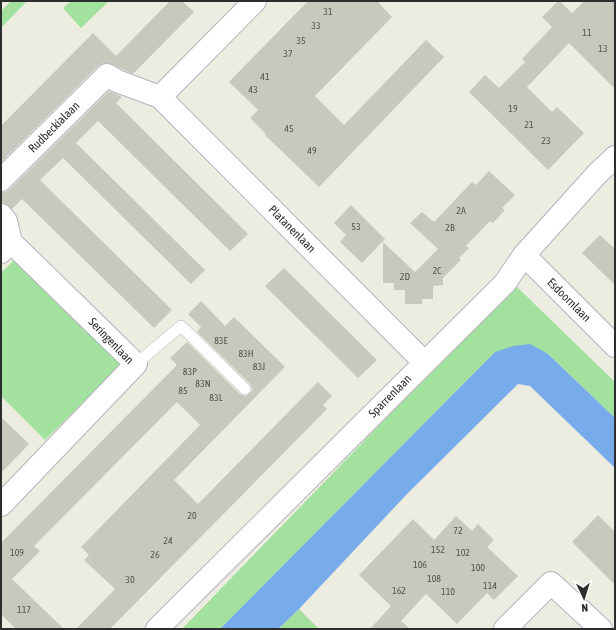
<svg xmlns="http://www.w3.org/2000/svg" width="616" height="630" font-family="'Asap Condensed',sans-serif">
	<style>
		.green { fill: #a3e19f }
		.water { fill: #78abea }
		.building { fill: #c9c8bf }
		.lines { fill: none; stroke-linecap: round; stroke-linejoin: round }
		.service-casing { stroke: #b5b3bf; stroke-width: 12 }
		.minor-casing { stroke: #b5b3bf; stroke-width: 24 }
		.service { stroke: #fff; stroke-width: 11 }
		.minor { stroke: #fff; stroke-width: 22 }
		.labels { text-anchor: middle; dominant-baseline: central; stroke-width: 3; stroke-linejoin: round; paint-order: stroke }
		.number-label { font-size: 10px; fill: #545452 }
		.street-label { font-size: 12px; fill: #2d2d2d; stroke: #fff }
	</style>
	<rect width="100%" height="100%" fill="#edece0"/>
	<!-- green -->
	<g class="green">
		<path d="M11 1H27L1 28V11Z"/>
		<path d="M71 1H109L81 28 63 8Z"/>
		<path d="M16 258 122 364 45 440 1 396V273Z"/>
		<path d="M515 285 615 382V418L548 354 495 352 220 629H182Z"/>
		<path d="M299 609 319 629H278Z"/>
	</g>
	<!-- water -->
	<path class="water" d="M530 344 548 354 615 418V468L530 386 518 384 407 494 299 609 278 629H220L495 352 513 346Z"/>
	<!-- building -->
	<g class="building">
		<path d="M170 1H182L194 12 133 74 109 63H103L98 66 1 162V126L93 33 116 56Z"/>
		<path d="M308 1H377L392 17 315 96 344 125 426 40 444 57 319 187 265 135 266 134 250 118 258 110 229 82Z"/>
		<path d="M558 1H560L572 13 584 1H615V89L569 43 527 87 552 112 557 107 584 133 548 170 469 92 485 75 499 88 525 62 522 59 552 27 542 17Z"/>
		<path d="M109 91 122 97 116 103 248 234 230 251 98 121 76 143 205 270 191 284 63 158 40 180 172 310 154 328 22 199 12 209 1 201V192H5L10 189Z"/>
		<path d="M489 171 515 195 502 208 505 210 493 223 490 221 466 246 469 248 459 258 461 260 443 278V285L433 286V299H422V304H405V290H394V283H383V242L415 272 438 249 410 223 422 212 434 222 472 182 476 185Z"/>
		<path d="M351 205 385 239 362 263 340 242 346 235 334 223Z"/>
		<path d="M600 235 615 249V285L582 253Z"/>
		<path d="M284 268 377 360 358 378 265 286Z"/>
		<path d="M201 301 225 326 234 317 285 367 174 480 198 504 318 382 332 396 323 405 327 409 110 629H76L115 589 84 560 89 555 81 547 200 425 177 402 34 546 40 551 12 579 64 629H16L1 614V543L177 365 170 358 187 342 240 394 246 396 252 391V388L250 384 197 332 201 327 188 314Z"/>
		<path d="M1 417 29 444 1 473Z"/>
		<path d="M598 515 615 532V585L572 542Z"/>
		<path d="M456 516 472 531 478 524 494 540 487 547 518 576 494 600 487 593 457 624 426 594 401 621 410 629H370L391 606 359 575 413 519 434 540Z"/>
	</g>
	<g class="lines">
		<!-- service casing -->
		<g class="service-casing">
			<path id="service" d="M136 364 181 326 245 389"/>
		</g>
		<!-- minor casing -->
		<g class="minor-casing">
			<g id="minor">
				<path d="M160 97 424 362"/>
				<path d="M1 180 107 75 117 81 160 97 255 1"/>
				<path d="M1 215 6 221 11 242"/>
				<path d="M1 252 11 242 136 364 1 505"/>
				<path d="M524 255 615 346"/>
				<path d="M157 629 505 283 524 255 597 174 615 157"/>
				<path d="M505 629 551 583 601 629"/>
			</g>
		</g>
		<!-- service -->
		<use href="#service" class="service"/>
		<!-- minor -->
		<use href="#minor" class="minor"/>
	</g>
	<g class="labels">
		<!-- number labels -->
		<g class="number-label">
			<text x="328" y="11">31</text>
			<text x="316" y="25">33</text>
			<text x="587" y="32">11</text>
			<text x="301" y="40">35</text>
			<text x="603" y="48">13</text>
			<text x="288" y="53">37</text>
			<text x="265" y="76">41</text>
			<text x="253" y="89">43</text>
			<text x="513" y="108">19</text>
			<text x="529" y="124">21</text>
			<text x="289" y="128">45</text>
			<text x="546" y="140">23</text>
			<text x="312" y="150">49</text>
			<text x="461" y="210">2A</text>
			<text x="356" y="226">53</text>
			<text x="450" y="227">2B</text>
			<text x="437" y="270">2C</text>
			<text x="405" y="276">2D</text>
			<text x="221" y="340">83E</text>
			<text x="246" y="353">83H</text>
			<text x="259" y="366">83J</text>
			<text x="190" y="371">83P</text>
			<text x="203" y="383">83N</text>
			<text x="183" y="390">85</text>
			<text x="216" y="397">83L</text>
			<text x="192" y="515">20</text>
			<text x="458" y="530">72</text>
			<text x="168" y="540">24</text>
			<text x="438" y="549">152</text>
			<text x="17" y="552">109</text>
			<text x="463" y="552">102</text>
			<text x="155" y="554">26</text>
			<text x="420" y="564">106</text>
			<text x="478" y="567">100</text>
			<text x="434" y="578">108</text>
			<text x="130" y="579">30</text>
			<text x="490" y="585">114</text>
			<text x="399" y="590">162</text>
			<text x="448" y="591">110</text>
			<text x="24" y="609">117</text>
		</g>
		<!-- street labels -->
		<g class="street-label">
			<text transform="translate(54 127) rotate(-45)">Rudbeckialaan</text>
			<text transform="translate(292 229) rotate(45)">Platanenlaan</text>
			<text transform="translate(569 300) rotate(45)">Esdoornlaan</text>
			<text transform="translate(111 341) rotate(46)">Seringenlaan</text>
			<text transform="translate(390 396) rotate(-45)">Sparrenlaan</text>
		</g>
	</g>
	<!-- border -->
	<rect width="616" height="630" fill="none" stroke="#2d2d2d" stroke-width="4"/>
	<!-- north arrow -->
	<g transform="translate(584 598) rotate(176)" stroke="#ffffff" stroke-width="3" paint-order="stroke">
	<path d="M0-3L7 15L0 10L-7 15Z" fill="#2d2d2d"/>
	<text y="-6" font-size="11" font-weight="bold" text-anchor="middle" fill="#2d2d2d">N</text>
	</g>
</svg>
